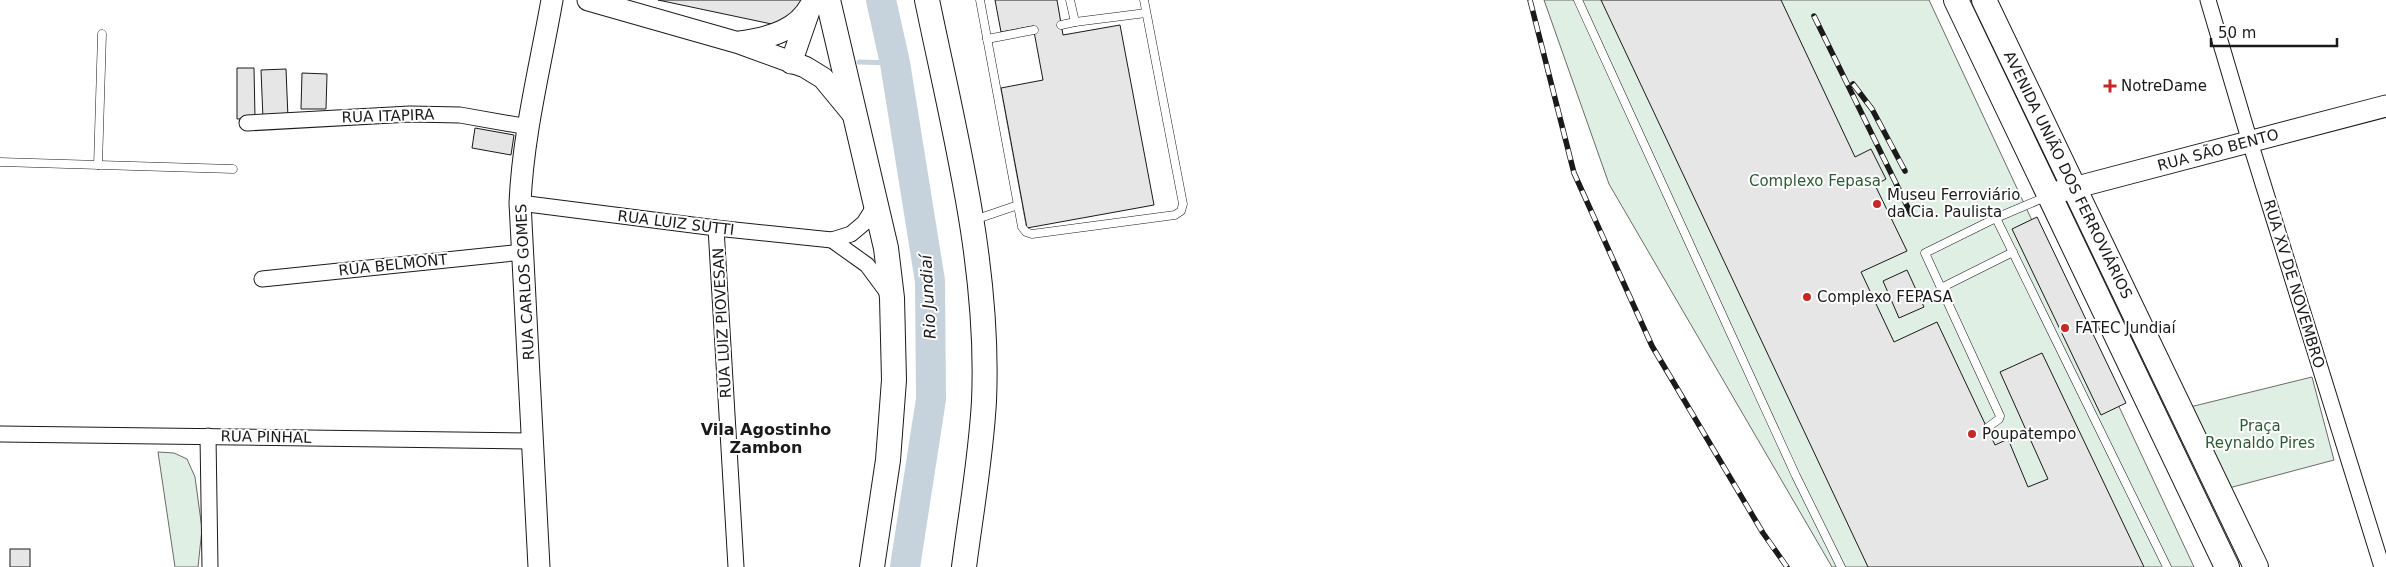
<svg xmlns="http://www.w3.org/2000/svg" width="2386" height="567" font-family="'DejaVu Sans',sans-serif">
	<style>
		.green { fill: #e0efe3; stroke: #6a6a6a }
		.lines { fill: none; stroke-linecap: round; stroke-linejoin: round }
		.stream { stroke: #c6d2dc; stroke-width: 5 }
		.river { stroke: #c6d2dc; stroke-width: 30 }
		.building { fill: #e6e6e6; stroke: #1a1a1a }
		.lane-casing { stroke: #1a1a1a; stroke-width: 9 }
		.street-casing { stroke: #1a1a1a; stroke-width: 17 }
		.secondary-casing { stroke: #1a1a1a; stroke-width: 23 }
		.primary-casing { stroke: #1a1a1a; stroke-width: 26 }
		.lane { stroke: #fff; stroke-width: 8 }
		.street { stroke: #fff; stroke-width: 15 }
		.secondary { stroke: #fff; stroke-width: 21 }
		.primary { stroke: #fff; stroke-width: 24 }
		.rail-casing { stroke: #1a1a1a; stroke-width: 5.5 }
		.rail { stroke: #fff; stroke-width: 4; stroke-dasharray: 11; stroke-linecap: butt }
		.poi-dot { fill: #c62828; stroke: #fff; stroke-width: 2 }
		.labels { text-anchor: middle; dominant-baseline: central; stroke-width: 4; stroke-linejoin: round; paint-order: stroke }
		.poi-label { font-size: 15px; fill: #1a1a1a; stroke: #fff; text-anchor: start }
		.street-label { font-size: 15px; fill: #1a1a1a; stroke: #fff }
		.park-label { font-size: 15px; fill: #2b5a34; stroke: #fff }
		.water-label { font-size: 16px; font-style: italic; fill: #1a1a1a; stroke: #fff }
		.neighbourhood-label { font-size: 16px; font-weight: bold; fill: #1a1a1a; stroke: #fff }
	</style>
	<rect width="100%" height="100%" fill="#fff"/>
	<!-- green -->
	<g class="green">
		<path d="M1544 0H1929L2194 567H1832L1609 184Z"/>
		<path d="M2312 377 2334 460 2229 488 2190 407Z"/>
		<path d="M158 452 174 453 187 459 195 477 202 529 198 567H175Z"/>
	</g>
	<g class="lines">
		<!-- stream -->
		<path class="stream" d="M859 62 895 63"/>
		<!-- river -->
		<path class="river" d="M881 0 895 63 930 281 931 399 905 567"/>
	</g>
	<!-- building -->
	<g class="building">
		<path d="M658 0H808L781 26Z"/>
		<path d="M995 0H1057L1063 35 1120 25 1154 205 1027 228 1001 88 1043 80 1033 26 1001 32Z"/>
		<path d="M1601 0H1781L1855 157 1871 149 1886 179 1875 185 1907 251 1861 272 1894 342 1937 322 1995 445 2008 439 2028 487 2048 479 2000 372 2042 353 2144 567H1868Z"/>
		<path d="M237 68H254L255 118 237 119Z"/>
		<path d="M286 69 288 118 263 119 261 70Z"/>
		<path d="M302 73 327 74 326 109H301Z"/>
		<path d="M475 128 514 135 511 155 472 148Z"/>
		<path d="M2037 217 2126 403 2101 415 2012 229Z"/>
		<path d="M1907 270 1924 307 1899 318 1883 281Z"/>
		<rect x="10" y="549" width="20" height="18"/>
	</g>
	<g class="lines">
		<!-- lane casing -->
		<g class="lane-casing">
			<g id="lane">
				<path d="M980 0 1022 227 1026 232 1032 234 1175 215 1181 211 1183 204 1144 0"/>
				<path d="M1578 0 1796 476 1841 567"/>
				<path d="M1075 22 1146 13"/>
				<path d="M1061 25 1075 22 1070 0"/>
				<path d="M987 39 1034 30"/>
				<path d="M0 162 233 169"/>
				<path d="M98 165 102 34"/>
				<path d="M1996 218 2167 567"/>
				<path d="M974 220 1018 205"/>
				<path d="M1941 288 2013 252"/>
				<path d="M1987 428 1999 419 2000 416 1925 253 1996 218 2048 196"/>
			</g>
		</g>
		<!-- street casing -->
		<g class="street-casing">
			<g id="street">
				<path d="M2208 0 2250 142 2382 567"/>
				<path d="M247 123 410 114 460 115 528 127"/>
				<path d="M520 203 716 228 832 240 851 234 864 223 876 204"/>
				<path d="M716 228 736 567"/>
				<path d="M832 240 867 265 890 296"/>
				<path d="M262 279 523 252"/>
				<path d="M0 434 532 441"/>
				<path d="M208 436 210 567"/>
			</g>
		</g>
		<!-- secondary casing -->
		<g class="secondary-casing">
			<g id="secondary">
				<path d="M588 0 739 43 805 67 823 78 856 118"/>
				<path d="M740 42C769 38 801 30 813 0"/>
				<path d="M791 63 809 11"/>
				<path d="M2058 192 2386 106"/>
				<path d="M539 567 520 203C523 134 540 68 552 0"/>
			</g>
		</g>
		<!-- primary casing -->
		<g class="primary-casing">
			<g id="primary">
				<path d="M828 0 886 248 892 298 894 380 888 460 872 567"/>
				<path d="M927 0C954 131 990 266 984 401 981 457 971 512 964 567"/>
				<path d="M1956 0 2227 567"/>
				<path d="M1984 0 2256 567"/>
			</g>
		</g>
		<!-- lane -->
		<use href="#lane" class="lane"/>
		<!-- street -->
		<use href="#street" class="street"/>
		<!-- secondary -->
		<use href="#secondary" class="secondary"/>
		<!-- primary -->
		<use href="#primary" class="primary"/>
		<!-- rail casing -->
		<g class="rail-casing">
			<g id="rail">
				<path d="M1530 0 1574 173 1652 346 1763 533 1787 567"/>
				<path d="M1814 16 1911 214"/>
				<path d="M1853 84 1872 109 1905 171"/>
			</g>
		</g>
		<!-- rail -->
		<use href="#rail" class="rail"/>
	</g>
	<!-- markers -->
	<g class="poi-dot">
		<path d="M2107.5 78.5h5v5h5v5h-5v5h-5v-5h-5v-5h5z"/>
		<circle cx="1877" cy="204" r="5"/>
		<circle cx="1807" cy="297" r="5"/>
		<circle cx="2065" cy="328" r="5"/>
		<circle cx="1972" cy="434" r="5"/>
	</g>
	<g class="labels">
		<!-- poi labels -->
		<g class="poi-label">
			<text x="2121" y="86">NotreDame</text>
			<text x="1887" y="195">Museu Ferroviário<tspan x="1887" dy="17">da Cia. Paulista</tspan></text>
			<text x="1817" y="297">Complexo FEPASA</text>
			<text x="2075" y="328">FATEC Jundiaí</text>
			<text x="1982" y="434">Poupatempo</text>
		</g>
		<!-- street labels -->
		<g class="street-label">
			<text transform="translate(388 116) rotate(-2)">RUA ITAPIRA</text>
			<text transform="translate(2218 150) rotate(-15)">RUA SÃO BENTO</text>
			<text transform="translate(2068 175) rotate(64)">AVENIDA UNIÃO DOS FERROVIÁRIOS</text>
			<text transform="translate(676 223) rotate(7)">RUA LUIZ SUTTI</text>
			<text transform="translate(393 265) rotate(-6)">RUA BELMONT</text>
			<text transform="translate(525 282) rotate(-93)">RUA CARLOS GOMES</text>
			<text transform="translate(2294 284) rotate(73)">RUA XV DE NOVEMBRO</text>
			<text transform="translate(722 323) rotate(-93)">RUA LUIZ PIOVESAN</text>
			<text transform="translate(266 437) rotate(1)">RUA PINHAL</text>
		</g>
		<!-- park labels -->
		<g class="park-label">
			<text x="1815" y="181">Complexo Fepasa</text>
			<text x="2260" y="426">Praça<tspan x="2260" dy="17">Reynaldo Pires</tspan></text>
		</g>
		<!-- water labels -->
		<g class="water-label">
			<text transform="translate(928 297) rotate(-93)">Rio Jundiaí</text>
		</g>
		<!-- neighbourhood labels -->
		<g class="neighbourhood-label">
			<text x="766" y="429">Vila Agostinho<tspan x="766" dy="18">Zambon</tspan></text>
		</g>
	</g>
	<!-- scale -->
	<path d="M2211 38v8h126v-8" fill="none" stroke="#1a1a1a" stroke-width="2.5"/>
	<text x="2218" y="38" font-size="15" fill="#1a1a1a" stroke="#ffffff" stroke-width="4" paint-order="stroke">50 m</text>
</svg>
